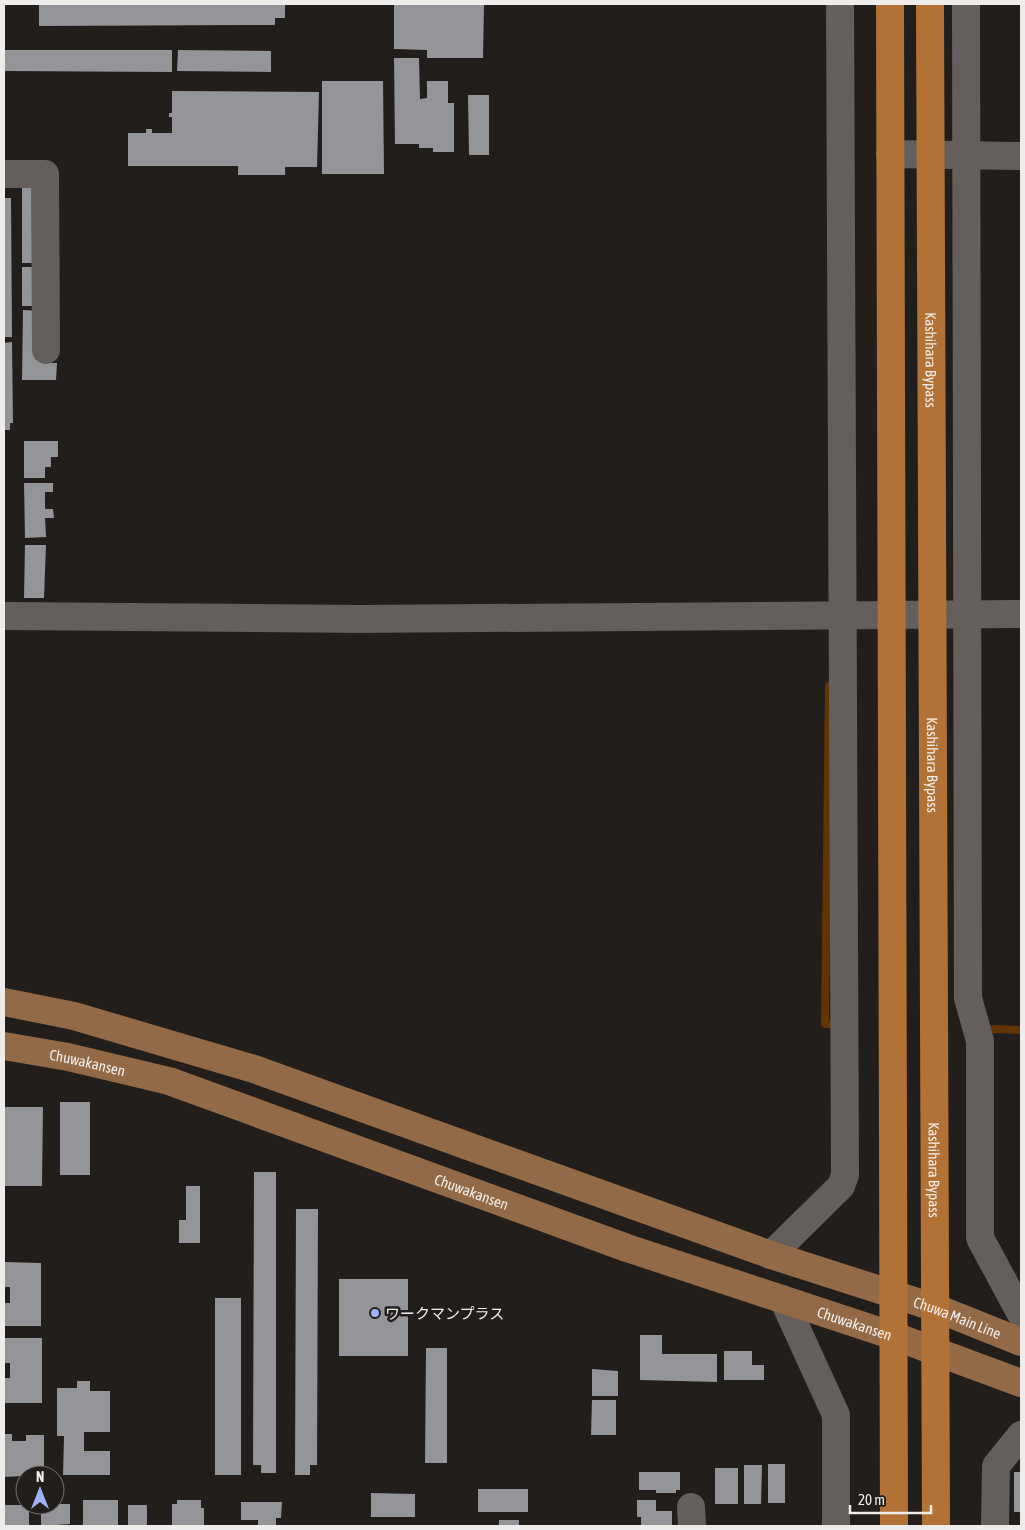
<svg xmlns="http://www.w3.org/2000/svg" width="1025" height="1530" font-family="'Asap Condensed','Noto Sans JP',sans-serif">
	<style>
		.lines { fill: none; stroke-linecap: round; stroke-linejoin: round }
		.stream { stroke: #613401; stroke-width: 8 }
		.building { fill: #939599 }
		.minor { stroke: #645f5c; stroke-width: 28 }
		.major { stroke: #936a45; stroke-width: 28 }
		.highway { stroke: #b37235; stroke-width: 28 }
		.poi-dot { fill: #9fb3fd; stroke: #221e1b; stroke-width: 2 }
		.labels { text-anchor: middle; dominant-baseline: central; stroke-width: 5; stroke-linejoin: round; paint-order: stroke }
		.street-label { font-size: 15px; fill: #efedeb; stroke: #221e1b }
		.poi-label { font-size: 15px; fill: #efedeb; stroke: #221e1b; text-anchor: start }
	</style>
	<rect width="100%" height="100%" fill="#221e1b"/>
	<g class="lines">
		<!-- stream -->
		<g class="stream">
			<path d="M829 686 825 1024H835"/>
			<path d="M990 1029 1021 1030"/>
		</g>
	</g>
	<!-- building -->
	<g class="building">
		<path d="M39 4H285V18H275V25L39 26Z"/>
		<path d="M394 4H484L483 58H427V50L394 49Z"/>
		<path d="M4 50H172V72L4 71Z"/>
		<path d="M178 50 271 51V72L177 71Z"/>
		<path d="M394 58H419L420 99 427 98V81H448V103H454V152H433V148H419V144H395Z"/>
		<path d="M322 81H383L384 174H322Z"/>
		<path d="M172 91 319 92 317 167H285V175H238V166H128V133H146V129H152V133H172V117H169V113H172Z"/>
		<path d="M468 95H489V155H469Z"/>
		<rect x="22" y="183" width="18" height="80"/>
		<path d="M4 198H11L12 337H4Z"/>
		<rect x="22" y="267" width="19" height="39"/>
		<path d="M23 310 41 311V363H57L56 380H22Z"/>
		<path d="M12 342 13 423H10V430H4V343Z"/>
		<path d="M24 441H58V457H51V467H45V478H24Z"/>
		<path d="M24 483H53V492H45V509H53L54 518H45L46 537 25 538Z"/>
		<path d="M25 545H46L44 598H24Z"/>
		<rect x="60" y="1102" width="30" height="73"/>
		<path d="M4 1107H43L42 1186H4Z"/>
		<path d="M254 1172H276V1473H261V1465H253Z"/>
		<path d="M186 1186H200V1243H179V1220H186Z"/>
		<path d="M296 1209H318L317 1465H310V1475H295Z"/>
		<path d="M4 1262 41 1263V1326H4V1303H10V1287H4Z"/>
		<rect x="339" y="1279" width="69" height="77"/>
		<rect x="215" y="1298" width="26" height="177"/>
		<path d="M640 1335H662V1354H717V1382L640 1380Z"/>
		<path d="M4 1338H42V1403H4V1378H10V1363H4Z"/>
		<path d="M426 1348H447V1463H425Z"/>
		<path d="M724 1351H752V1365H764V1380H724Z"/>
		<path d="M592 1369 618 1371V1396H592Z"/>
		<path d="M77 1381H90V1391H110V1432H84V1451H110V1475H63L64 1436H57V1388H77Z"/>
		<path d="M592 1400H616V1435H591Z"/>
		<path d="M4 1434H12V1441H26V1435H44V1475L4 1477Z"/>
		<rect x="768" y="1464" width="17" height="39"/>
		<path d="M744 1465H762L761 1504H744Z"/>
		<rect x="715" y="1468" width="23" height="36"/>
		<path d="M639 1472H680V1490H676V1493H656V1490H639Z"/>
		<rect x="1014" y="1472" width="7" height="40"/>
		<rect x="478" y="1489" width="50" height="23"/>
		<path d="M371 1493 415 1494V1517H371Z"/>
		<rect x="83" y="1500" width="35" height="26"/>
		<path d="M177 1500H201V1508H204V1526H172V1504H177Z"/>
		<path d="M637 1500H656V1511H672V1526H641V1517H637Z"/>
		<path d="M241 1502H282L281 1518H276V1526H258V1520H241Z"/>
		<path d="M55 1504H70V1524L41 1526V1505Z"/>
		<path d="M4 1505H29V1526H5Z"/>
		<rect x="128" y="1505" width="19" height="21"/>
		<rect x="499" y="1520" width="20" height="6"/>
	</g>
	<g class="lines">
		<!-- minor -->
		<g class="minor">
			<path d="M966 4 968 998 980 1041V1238L1021 1314"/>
			<path d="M890 154 1021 156"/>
			<path d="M4 174H45L46 350"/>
			<path d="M4 616 360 619 1021 614"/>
			<path d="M771 1255 841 1186 845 1175 840 4"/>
			<path d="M783 1299 836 1415V1526"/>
			<path d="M691 1507 692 1526"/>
			<path d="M995 1526 996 1466 1021 1435"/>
		</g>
		<!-- major -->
		<g class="major">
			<path id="s1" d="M4 1002 74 1016 254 1069 771 1255 936 1308 1021 1342"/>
			<path id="s2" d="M4 1046 68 1057 169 1081 627 1248 894 1336 1021 1383"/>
		</g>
		<!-- highway -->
		<g class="highway">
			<path d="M890 4 894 1526"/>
			<path id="s3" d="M930 4 936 1526"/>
		</g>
	</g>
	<!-- markers -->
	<circle class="poi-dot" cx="375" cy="1313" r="5"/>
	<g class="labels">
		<!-- street labels -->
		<g class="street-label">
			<text stroke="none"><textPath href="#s3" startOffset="356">Kashihara Bypass</textPath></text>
			<text stroke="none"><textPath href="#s3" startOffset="761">Kashihara Bypass</textPath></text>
			<text stroke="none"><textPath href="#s2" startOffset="85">Chuwakansen</textPath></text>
			<text stroke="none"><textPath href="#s3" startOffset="1166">Kashihara Bypass</textPath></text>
			<text stroke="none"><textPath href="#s2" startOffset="491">Chuwakansen</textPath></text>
			<text stroke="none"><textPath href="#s1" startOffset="1005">Chuwa Main Line</textPath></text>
			<text stroke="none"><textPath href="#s2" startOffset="896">Chuwakansen</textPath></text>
		</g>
		<!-- poi labels -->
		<g class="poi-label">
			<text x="385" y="1313">ワークマンプラス</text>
		</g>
	</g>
	<!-- border -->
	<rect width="1025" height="1530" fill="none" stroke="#efedeb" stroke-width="10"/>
	<!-- north arrow -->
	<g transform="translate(40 1490)"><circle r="24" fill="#221e1b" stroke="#74716e"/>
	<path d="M0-4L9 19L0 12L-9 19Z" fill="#9fb3fd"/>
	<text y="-8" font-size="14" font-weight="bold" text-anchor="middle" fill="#efedeb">N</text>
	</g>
	<!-- scale -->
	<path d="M850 1505v8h81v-8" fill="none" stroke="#efedeb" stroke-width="2.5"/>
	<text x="858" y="1505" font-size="15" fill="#efedeb" stroke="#221e1b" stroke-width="4" paint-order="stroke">20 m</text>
</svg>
